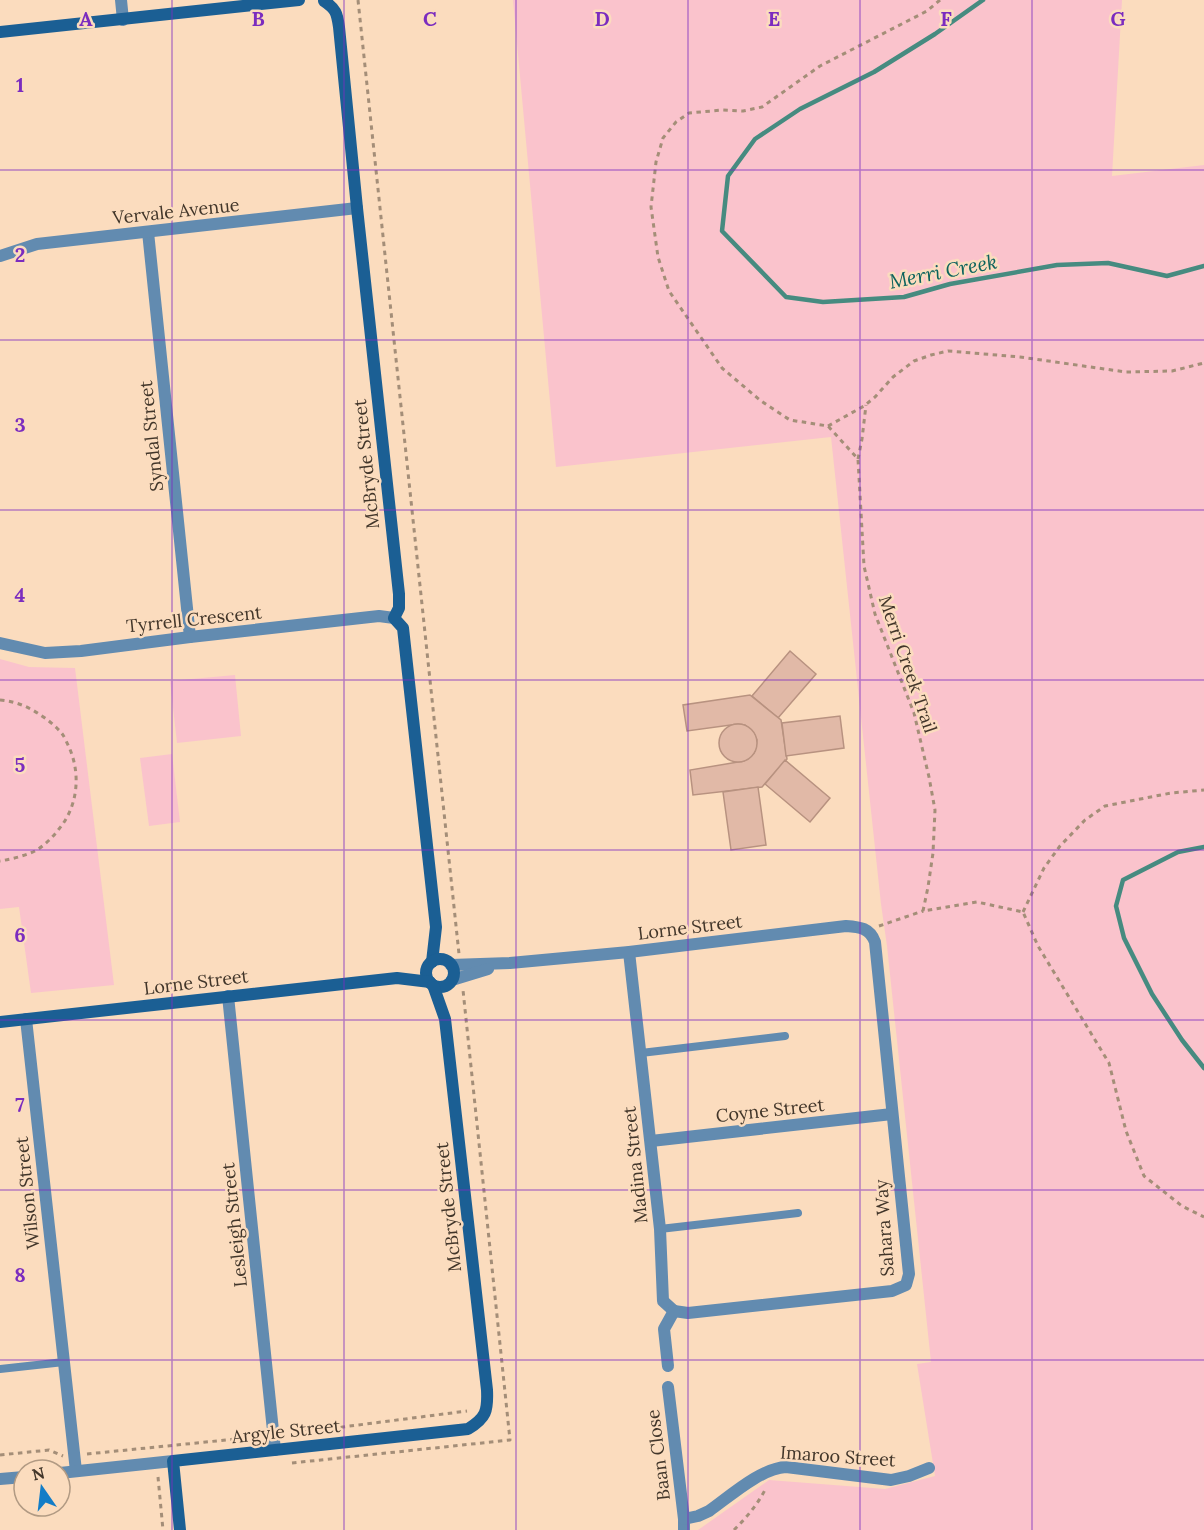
<svg xmlns="http://www.w3.org/2000/svg" width="1204" height="1530" font-family="Lora,serif">
	<style>
		.green { fill: #fac3cc }
		.lines { fill: none; stroke-linecap: round; stroke-linejoin: round }
		.stream { stroke: #468b80; stroke-width: 4.5 }
		.building { fill: #e1b9a7; stroke: #b89280; stroke-width: 1.5 }
		.path { stroke: #a48e78; stroke-width: 3; stroke-dasharray: 4.5 4.5; stroke-linecap: butt }
		.lane { stroke: #628bb0; stroke-width: 8 }
		.street { stroke: #628bb0; stroke-width: 12 }
		.secondary { stroke: #1b5f94; stroke-width: 12 }
		.grid { fill: none; stroke: #7b2cbf; stroke-width: 1.5; stroke-opacity: 0.55 }
		.labels { text-anchor: middle; dominant-baseline: central; stroke-width: 5; stroke-linejoin: round; paint-order: stroke }
		.street-label { font-size: 18px; fill: #42362a; stroke: #fbdcbe }
		.water-label { font-size: 20px; font-style: italic; fill: #0b635d; stroke: #fbdcbe }
		.grid-label { font-size: 20px; text-anchor: middle; font-weight: bold; fill: #7b2cbf; stroke: #fbdcbe; stroke-width: 5; stroke-linejoin: round; paint-order: stroke }
	</style>
	<rect width="100%" height="100%" fill="#fbdcbe"/>
	<!-- green -->
	<g class="green">
		<path d="M513 0H1122L1112 176 1204 165V1530H698L769 1480 885 1489 935 1476 917 1364 931 1362 887 946 881 904 831 437 556 467Z"/>
		<path d="M0 659 29 667 75 668 114 985 31 993 19 907 0 909Z"/>
		<path d="M235 675 241 736 177 743 170 681Z"/>
		<path d="M172 754 180 822 149 826 140 758Z"/>
	</g>
	<g class="lines">
		<!-- stream -->
		<g class="stream">
			<path d="M983 0 935 34 874 72 800 109 755 139 728 176 722 231 786 297 823 302 904 297 950 284 1057 265 1108 263 1167 276 1204 266"/>
			<path d="M1204 847 1178 852 1123 880 1116 906 1124 938 1152 994 1182 1040 1204 1068"/>
		</g>
	</g>
	<!-- building -->
	<g class="building">
		<path d="M790 651 816 674 778 718 752 696Z"/>
		<path d="M750 695 781 720 787 759 762 787 693 795 690 770 744 761 754 753 756 747 757 740 754 734 750 729 745 725 738 724 687 731 683 705Z"/>
		<path d="M840 716 844 748 786 756 782 723Z"/>
		<circle cx="738" cy="743" r="19"/>
		<path d="M785 760 830 798 810 822 765 784Z"/>
		<path d="M758 787 766 845 731 850 723 792Z"/>
	</g>
	<g class="lines">
		<!-- path -->
		<g class="path">
			<path d="M358 0 459 954"/>
			<path d="M940 0 927 11 820 66 762 107 743 111 723 110 689 113 676 122 663 138 656 162 651 207 658 257 669 291 722 368 761 401 790 420 828 426 858 459 864 566 875 614 914 713 929 777 935 810 933 853 928 887 923 911 977 902 1023 912 1038 946 1109 1063 1126 1131 1144 1176 1182 1206 1204 1217"/>
			<path d="M828 426 864 406 875 397 893 377 914 361 931 355 948 351 1020 357 1126 372 1172 371 1204 363"/>
			<path d="M858 459 862 439 866 405"/>
			<path d="M0 700C14 701 27 706 39 714 47 719 57 727 63 735 65 738 67 743 69 747 81 774 78 806 59 829 53 837 44 846 35 851 24 856 12 859 0 861"/>
			<path d="M1023 912 1044 868 1060 846 1085 820 1105 806 1171 793 1204 790"/>
			<path d="M879 926 923 911"/>
			<path d="M296 1433 467 1411"/>
			<path d="M87 1454 236 1439"/>
			<path d="M0 1455 49 1450 63 1456"/>
			<path d="M292 1463 510 1440 463 990"/>
			<path d="M158 1477 163 1530"/>
			<path d="M734 1530C747 1517 758 1504 766 1488"/>
		</g>
		<!-- lane -->
		<g class="lane">
			<path d="M641 1053 785 1036"/>
			<path d="M660 1229 798 1213"/>
			<path d="M0 1369 64 1362"/>
		</g>
		<!-- street -->
		<g class="street">
			<path d="M121 0 123 20"/>
			<path d="M148 232 190 637"/>
			<path d="M0 256 37 244 357 208"/>
			<path d="M0 643 45 653 81 651 190 637 379 616 394 618"/>
			<path d="M629 952 660 1229 663 1301 674 1311"/>
			<path d="M451 965 510 963 629 952 846 926C860 927 870 928 875 942L909 1274 906 1285 892 1291 688 1313 674 1311"/>
			<path d="M452 980 488 969"/>
			<path d="M228 996 275 1450"/>
			<path d="M26 1019 76 1471"/>
			<path d="M651 1141 892 1114"/>
			<path d="M668 1366 664 1329 674 1311"/>
			<path d="M668 1387 684 1519V1530"/>
			<path d="M60 1473 173 1461"/>
			<path d="M0 1479 24 1477"/>
			<path d="M684 1519 698 1516 709 1511C729 1497 761 1468 786 1467L891 1480 909 1476 929 1468"/>
		</g>
		<!-- secondary -->
		<g class="secondary">
			<path d="M325 0 324 1C336 9 337 13 339 27L357 208 399 594V608L394 618 403 628 436 927 432 962"/>
			<path d="M0 32 299 0"/>
			<circle cx="440" cy="973" r="14"/>
			<path d="M0 1022 397 978 430 982"/>
			<path d="M180 1530 173 1461 468 1429C486 1418 488 1411 487 1390L445 1019 433 985"/>
		</g>
	</g>
	<!-- grid -->
	<path class="grid" d="M172 0V1530M344 0V1530M516 0V1530M688 0V1530M860 0V1530M1032 0V1530M0 170H1204M0 340H1204M0 510H1204M0 680H1204M0 850H1204M0 1020H1204M0 1190H1204M0 1360H1204"/>
	<g class="labels">
		<!-- street labels -->
		<g class="street-label">
			<text transform="translate(176 211) rotate(-6)">Vervale Avenue</text>
			<text transform="translate(151 436) rotate(-96)">Syndal Street</text>
			<text transform="translate(366 464) rotate(-96)">McBryde Street</text>
			<text transform="translate(194 619) rotate(-6)">Tyrrell Crescent</text>
			<text transform="translate(908 664) rotate(71)">Merri Creek Trail</text>
			<text transform="translate(690 927) rotate(-7)">Lorne Street</text>
			<text transform="translate(196 982) rotate(-7)">Lorne Street</text>
			<text transform="translate(770 1110) rotate(-6)">Coyne Street</text>
			<text transform="translate(635 1165) rotate(-96)">Madina Street</text>
			<text transform="translate(27 1193) rotate(-96)">Wilson Street</text>
			<text transform="translate(448 1207) rotate(-96)">McBryde Street</text>
			<text transform="translate(234 1225) rotate(-96)">Lesleigh Street</text>
			<text transform="translate(884 1228) rotate(-94)">Sahara Way</text>
			<text transform="translate(286 1431) rotate(-6)">Argyle Street</text>
			<text transform="translate(658 1455) rotate(-97)">Baan Close</text>
			<text transform="translate(838 1456) rotate(4)">Imaroo Street</text>
		</g>
		<!-- water labels -->
		<g class="water-label">
			<text transform="translate(943 271) rotate(-11)">Merri Creek</text>
		</g>
	</g>
	<g class="grid-label">
		<text x="86" y="26">A</text>
		<text x="258" y="26">B</text>
		<text x="430" y="26">C</text>
		<text x="602" y="26">D</text>
		<text x="774" y="26">E</text>
		<text x="946" y="26">F</text>
		<text x="1118" y="26">G</text>
		<text x="20" y="92">1</text>
		<text x="20" y="262">2</text>
		<text x="20" y="432">3</text>
		<text x="20" y="602">4</text>
		<text x="20" y="772">5</text>
		<text x="20" y="942">6</text>
		<text x="20" y="1112">7</text>
		<text x="20" y="1282">8</text>
	</g>
	<!-- north arrow -->
	<g transform="translate(42 1488) rotate(346)"><circle r="28" fill="#fbdcbe" stroke="#b19a83" stroke-width="1.5"/>
	<path d="M0-4.5L10 22L0 15L-10 22Z" fill="#137dc7"/>
	<text y="-9" font-size="16" font-weight="bold" text-anchor="middle" fill="#42362a">N</text>
	</g>
</svg>
